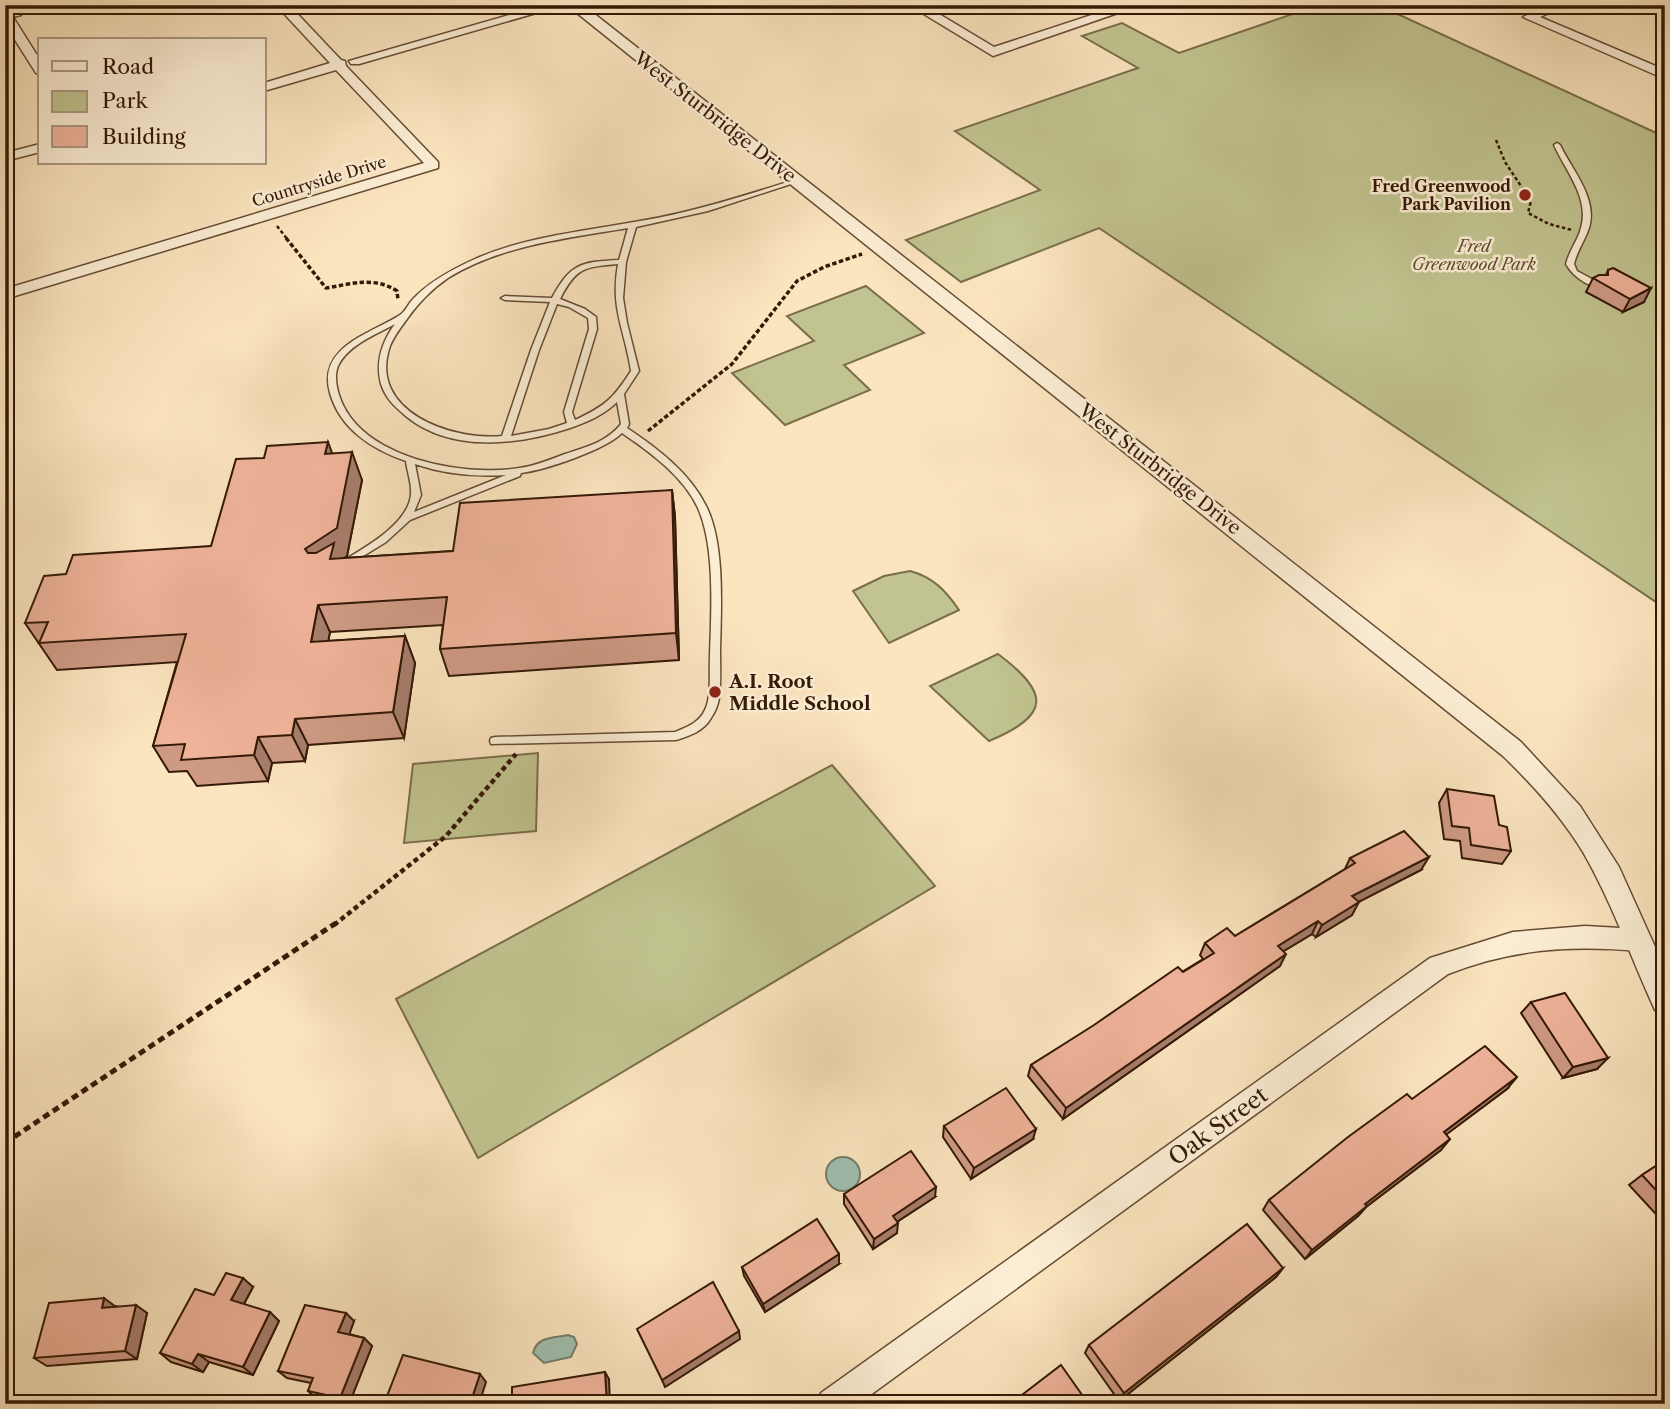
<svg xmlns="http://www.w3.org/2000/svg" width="1670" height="1409" font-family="'Libre Caslon Text',serif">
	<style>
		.green { fill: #c1c490; stroke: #7a6e4b; stroke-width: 2 }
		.water { fill: #9fbfaf; stroke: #747d6b; stroke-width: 2 }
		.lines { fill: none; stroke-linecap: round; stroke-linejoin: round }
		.service-casing { stroke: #664c34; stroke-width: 3 }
		.minor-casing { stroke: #664c34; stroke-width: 3 }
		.tertiary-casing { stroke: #664c34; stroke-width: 3 }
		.path-far3 { stroke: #341906; stroke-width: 2.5; stroke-dasharray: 3.5 2.5; stroke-linecap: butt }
		.path-far2 { stroke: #341906; stroke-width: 3.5; stroke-dasharray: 4.5 2.5; stroke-linecap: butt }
		.path-far1 { stroke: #341906; stroke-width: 4.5; stroke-dasharray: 5 3.5; stroke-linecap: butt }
		.path { stroke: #341906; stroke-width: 5; stroke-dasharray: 7 4.5; stroke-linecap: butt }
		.service { fill: #fceed5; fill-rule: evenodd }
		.minor { fill: #fceed5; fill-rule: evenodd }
		.tertiary { fill: #fceed5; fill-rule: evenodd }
		.wall { fill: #ce9a84; stroke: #341906; stroke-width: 2 }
		.shaded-wall { fill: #a77d6c; stroke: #341906; stroke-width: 2 }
		.building { fill: #efb39a; stroke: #341906; stroke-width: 2 }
		.poi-dot { fill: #8f2418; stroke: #fceed5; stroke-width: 2.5 }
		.labels { text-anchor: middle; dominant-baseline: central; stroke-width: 5; stroke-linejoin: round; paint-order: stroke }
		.far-street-label { font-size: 16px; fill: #341906; stroke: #fceed5 }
		.far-poi-label { font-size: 16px; font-weight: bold; fill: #341906; stroke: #fceed5; text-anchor: end }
		.far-park-label { font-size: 16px; font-style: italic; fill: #5e4c2f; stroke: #fceed5 }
		.street-label { font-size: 19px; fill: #341906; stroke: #fceed5 }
		.poi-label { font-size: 19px; font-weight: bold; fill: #341906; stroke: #fceed5; text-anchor: start }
		.near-street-label { font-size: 23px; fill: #341906; stroke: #fceed5 }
	</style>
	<rect width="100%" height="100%" fill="#fbe5bf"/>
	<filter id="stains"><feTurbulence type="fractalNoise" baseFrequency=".00286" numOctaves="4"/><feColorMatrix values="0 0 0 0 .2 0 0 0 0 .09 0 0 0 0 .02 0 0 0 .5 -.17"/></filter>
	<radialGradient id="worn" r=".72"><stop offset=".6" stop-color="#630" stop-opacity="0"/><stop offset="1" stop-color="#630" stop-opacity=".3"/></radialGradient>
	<!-- green -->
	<g class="green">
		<path d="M1319 5H1378L1665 137V608L1099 228 961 282 906 240 1040 190 955 131 1138 68 1082 36 1122 23 1179 53Z"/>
		<path d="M866 286 924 333 844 365 870 390 785 425 732 373 814 341 787 316Z"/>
		<path d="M910 571C933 577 946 591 959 610L889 643 853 591 884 576Z"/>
		<path d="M998 654C1050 693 1051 715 989 741L930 686Z"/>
		<path d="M538 753 536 831 404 843 413 764Z"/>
		<path d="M832 765 935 886 478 1158 396 999Z"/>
	</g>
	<!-- water -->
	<g class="water">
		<circle cx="843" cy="1174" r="17"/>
		<path d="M568 1335 574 1337 577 1344 571 1357 544 1363 533 1353C537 1336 554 1338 568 1335Z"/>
	</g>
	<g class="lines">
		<!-- service casing -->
		<g class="service-casing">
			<g id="service">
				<path d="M1557 143 1560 145C1572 170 1598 198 1589 228 1585 240 1577 251 1574 264L1577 271 1599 283V287C1586 286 1572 275 1566 264 1569 251 1578 240 1581 228 1590 198 1565 170 1554 145Z"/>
				<path d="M794 180 800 181 708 211 636 227 626 262 623 298 627 323 639 371 624 394 629 424 627 428C657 448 690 473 706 506 725 543 721 608 720 650 720 665 721 682 719 698 718 705 715 712 711 718 704 731 689 736 676 740L491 744 490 741 491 738 495 737 675 732C687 727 699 723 705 710 712 695 709 674 710 657 711 614 716 549 698 508 684 477 650 452 622 433 605 450 545 470 521 473L520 476 410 520 386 542 347 566H341L339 564 341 562C364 548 409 524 411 494 412 484 407 471 406 461 373 450 340 429 330 393 317 347 370 334 400 315 406 311 408 304 413 299 430 281 453 269 475 259 527 236 586 231 640 221 693 212 743 196 794 180ZM628 228 619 260C581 262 571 263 552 298L505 296 501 298 505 300 550 302 531 350 502 436C453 441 367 412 390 346 394 336 401 327 407 319 418 303 432 289 448 278 501 245 568 238 628 228ZM618 264C610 309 625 330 631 371 613 399 605 406 575 420L572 412 597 329 596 317 585 309 560 299C576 268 583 267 618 264ZM557 304 569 307 588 318 589 329 564 412 567 423 549 429 511 436 539 350ZM395 324C382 342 375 361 381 384 386 399 395 407 407 417 452 453 519 445 570 428 587 422 604 415 617 402L621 424C607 442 586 447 565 454 554 458 542 463 530 466 504 472 476 471 450 467 407 460 353 440 339 395 336 385 334 373 339 364 350 344 377 334 395 324ZM415 464C444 474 476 477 506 475L414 512 421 495Z"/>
			</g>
		</g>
		<!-- minor casing -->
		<g class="minor-casing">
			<g id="minor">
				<path d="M16 5H28L21 15 13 17 40 60V74L36 73 5 24V12Z"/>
				<path d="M276 5H289L341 60 345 61 346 66 438 162V168L5 299V289L424 163 336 70 264 91V83L330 63Z"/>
				<path d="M544 5H564L359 64H351L349 61Z"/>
				<path d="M909 5H924L994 47 1122 5H1141L993 56Z"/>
				<path d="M1549 5H1567L1540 17 1665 70V79L1523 17Z"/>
				<path d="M40 144V152L5 161V153Z"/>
				<path d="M1585 926 1638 929 1647 933 1650 940 1647 947 1638 951C1571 945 1511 949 1448 974L858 1404H817L821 1393 1430 958 1513 932Z"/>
			</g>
		</g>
		<!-- tertiary casing -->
		<g class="tertiary-casing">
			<path id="tertiary" d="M567 5H583L1521 742 1580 806 1619 867 1665 969V1014L1655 1010C1631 958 1612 902 1583 852 1561 816 1533 785 1503 756Z"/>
		</g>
		<!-- path-far3 -->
		<g class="path-far3">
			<path d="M1496 140 1505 162 1531 201 1528 213 1549 224 1572 230"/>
			<path d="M277 226 288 240"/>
		</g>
		<!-- path-far2 -->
		<g class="path-far2">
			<path d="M286 238 326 288C351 284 374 276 397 291L398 300"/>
			<path d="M648 431 732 364 797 281 824 267 862 254"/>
		</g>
		<!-- path-far1 -->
		<path class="path-far1" d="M334 925 446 836 516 754"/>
		<!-- path -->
		<path class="path" d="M5 1143 336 923"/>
		<!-- service -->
		<use href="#service" class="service"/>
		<!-- minor -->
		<use href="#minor" class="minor"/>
		<!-- tertiary -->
		<use href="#tertiary" class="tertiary"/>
	</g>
	<!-- wall -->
	<g class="wall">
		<path d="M1608 270 1644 302 1623 312 1586 292 1593 278 1606 275Z"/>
		<path d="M332 454 362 480 347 556 344 558 453 551 672 490 675 517 679 660 449 676 440 649 443 625 330 632 328 641 405 636 415 663 404 738 308 745 305 761 272 763 268 781 197 786 187 771 169 772 153 746 177 662 57 670 25 623 66 574 211 546 264 458Z"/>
		<path d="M1447 789 1499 825 1511 851 1502 864 1462 858 1460 841 1444 839 1439 803Z"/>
		<path d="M1350 858 1421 870 1358 902 1352 915 1316 937 1312 934 1284 951 1280 966 1063 1119 1028 1076 1031 1065 1203 959 1200 955 1205 943 1235 936 1345 869Z"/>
		<path d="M1531 1002 1597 1069 1563 1078 1521 1013Z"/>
		<path d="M1507 1089 1446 1134 1441 1150 1366 1207 1358 1216 1305 1259 1263 1210 1269 1200 1412 1099Z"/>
		<path d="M944 1126 1033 1139 971 1179 943 1137Z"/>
		<path d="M1665 1160V1224L1629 1185 1642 1175Z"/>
		<path d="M844 1194 935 1197 897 1222V1233L873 1249 844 1204Z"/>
		<path d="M839 1264 765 1312 744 1276 742 1267Z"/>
		<path d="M1283 1268 1276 1277 1119 1401 1085 1353 1089 1345Z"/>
		<path d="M253 1287 244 1304 279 1321 253 1375 209 1362 203 1372 171 1362 160 1353 214 1295Z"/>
		<path d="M115 1306 147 1313 137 1359 47 1366 34 1358Z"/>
		<path d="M354 1321 349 1334 364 1338 372 1346 349 1404H339L317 1399 308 1391 311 1383 287 1378 278 1371Z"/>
	</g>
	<!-- shaded-wall -->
	<g class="shaded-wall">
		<path d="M1651 288 1644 302 1623 312 1630 299Z"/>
		<path d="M328 442 338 469 325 454Z"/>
		<path d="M352 452 362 480 347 556 316 576 305 549Z"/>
		<path d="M672 490 675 517 679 660 676 633Z"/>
		<path d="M318 605 330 632 323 669 311 642Z"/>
		<path d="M405 636 415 663 404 738 393 712Z"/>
		<path d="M295 719 308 745 305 761 292 735Z"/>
		<path d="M258 737 272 763 268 781 254 755Z"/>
		<path d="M1429 857 1421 870 1345 909 1352 896Z"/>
		<path d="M1359 902 1352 915 1316 937 1322 925Z"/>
		<path d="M1318 921 1312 934 1272 958 1278 946Z"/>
		<path d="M1286 954 1280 966 1063 1119 1066 1108Z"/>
		<path d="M1608 1058 1597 1069 1563 1078 1573 1067Z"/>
		<path d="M1517 1077 1507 1089 1435 1143 1444 1132Z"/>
		<path d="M1036 1129 1033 1139 971 1179 974 1168Z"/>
		<path d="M1450 1139 1441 1150 1366 1207 1358 1216 1305 1259 1312 1250 1365 1204Z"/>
		<path d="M936 1187 935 1197 892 1225 893 1216Z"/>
		<path d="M898 1223 897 1233 873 1249 874 1239Z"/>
		<path d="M839 1254V1264L765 1312 763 1304Z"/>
		<path d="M1283 1268 1276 1277 1119 1401 1124 1393Z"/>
		<path d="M243 1278 253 1287 241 1309 231 1300Z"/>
		<path d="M104 1298 116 1307 102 1308Z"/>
		<path d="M136 1305 147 1313 137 1359 125 1351Z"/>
		<path d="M270 1312 279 1321 253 1375 243 1367Z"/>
		<path d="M346 1313 354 1321 347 1341 338 1332Z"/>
		<path d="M739 1331 740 1339 665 1387 662 1380Z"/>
		<path d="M364 1338 372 1346 349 1404H346L340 1398Z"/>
		<path d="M198 1354 209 1362 203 1372 192 1364Z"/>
		<path d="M605 1372 609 1379 610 1404H607Z"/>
		<path d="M480 1374 486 1382 479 1404H470Z"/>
	</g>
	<!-- building -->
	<g class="building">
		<path d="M1613 268 1651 288 1630 299 1593 278 1599 275H1608V270Z"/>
		<path d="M328 442 325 454 352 452 337 528 305 549 308 553H316L334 543 330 559 453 551 460 503 672 490 676 633 440 649 447 597 318 605 311 642 405 636 393 712 295 719 292 735 258 737 254 755 181 760 185 744 153 746 186 634 39 643 48 622 25 623 44 576 66 574 73 555 211 546 236 459 264 458 267 446Z"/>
		<path d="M1447 789 1494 796 1499 825 1507 827 1511 851 1471 845 1469 828 1452 826Z"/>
		<path d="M1404 831 1429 857 1352 896 1359 902 1322 925 1318 921 1278 946 1286 954 1066 1108 1031 1065 1094 1025 1178 967 1183 972 1214 953 1205 943 1227 928 1235 936 1355 863 1350 858Z"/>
		<path d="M1565 993 1608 1058 1573 1067 1531 1002Z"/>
		<path d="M1485 1046 1517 1077 1444 1132 1450 1139 1365 1204 1367 1206 1312 1250 1269 1200 1348 1137 1407 1094 1412 1099Z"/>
		<path d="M1006 1088 1036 1129 974 1168 944 1126Z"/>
		<path d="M911 1151 936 1187 893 1216 898 1223 874 1239 844 1194Z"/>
		<path d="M1665 1160V1200L1642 1175Z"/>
		<path d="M817 1219 839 1254 763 1304 742 1267Z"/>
		<path d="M1247 1224 1283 1268 1124 1393 1089 1345Z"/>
		<path d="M226 1273 243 1278 231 1300 270 1312 243 1367 198 1354 192 1364 160 1353 195 1289 214 1295Z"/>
		<path d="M713 1282 739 1331 662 1380 637 1329Z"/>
		<path d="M104 1298 102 1308 136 1305 125 1351 34 1358 49 1303Z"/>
		<path d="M305 1305 346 1313 338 1332 364 1338 340 1398 308 1391 313 1378 278 1371Z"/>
		<path d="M403 1355 480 1374 470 1404H384Z"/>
		<path d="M1061 1365 1087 1402 1085 1404H1010Z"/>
		<path d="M605 1372 607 1404H512V1387Z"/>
	</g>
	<!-- markers -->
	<g class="poi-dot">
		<circle cx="1525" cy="195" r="7"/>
		<circle cx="715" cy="692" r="7"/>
	</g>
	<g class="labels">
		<!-- far-street labels -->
		<g class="far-street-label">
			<text transform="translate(319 181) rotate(-17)">Countryside Drive</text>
		</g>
		<!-- far-poi labels -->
		<g class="far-poi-label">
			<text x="1511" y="186">Fred Greenwood<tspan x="1511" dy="18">Park Pavilion</tspan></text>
		</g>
		<!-- far-park labels -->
		<g class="far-park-label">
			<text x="1474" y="246">Fred<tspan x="1474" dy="18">Greenwood Park</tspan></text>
		</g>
		<!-- street labels -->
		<g class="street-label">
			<text transform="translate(715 117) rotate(38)">West Sturbridge Drive</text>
			<text transform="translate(1160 469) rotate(38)">West Sturbridge Drive</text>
		</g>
		<!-- poi labels -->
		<g class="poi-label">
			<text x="729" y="681">A.I. Root<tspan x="729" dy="22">Middle School</tspan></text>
		</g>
		<!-- near-street labels -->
		<g class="near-street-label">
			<text transform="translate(1218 1126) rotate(-36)">Oak Street</text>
		</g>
	</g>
	<!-- margin -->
	<rect width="1670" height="1409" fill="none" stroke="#fbe5bf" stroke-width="28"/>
	<rect x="7" y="7" width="1656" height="1395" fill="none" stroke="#341906" stroke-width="3.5"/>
	<rect x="14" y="14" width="1642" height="1381" fill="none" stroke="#341906" stroke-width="2"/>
	<!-- legend -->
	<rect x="38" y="38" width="228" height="126" fill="#fceed5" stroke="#ac9982" stroke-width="2"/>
	<rect x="52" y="61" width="35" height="10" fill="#fceed5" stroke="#ac9982" stroke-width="2"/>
	<text x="102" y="74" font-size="21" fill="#341906">Road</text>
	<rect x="52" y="91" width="35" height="21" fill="#c1c490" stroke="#ac9982" stroke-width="2"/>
	<text x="102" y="108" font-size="21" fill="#341906">Park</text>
	<rect x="52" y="126" width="35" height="21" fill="#efb39a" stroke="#ac9982" stroke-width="2"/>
	<text x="102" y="144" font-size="21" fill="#341906">Building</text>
	<rect width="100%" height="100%" filter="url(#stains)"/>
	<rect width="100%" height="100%" fill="url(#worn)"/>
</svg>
